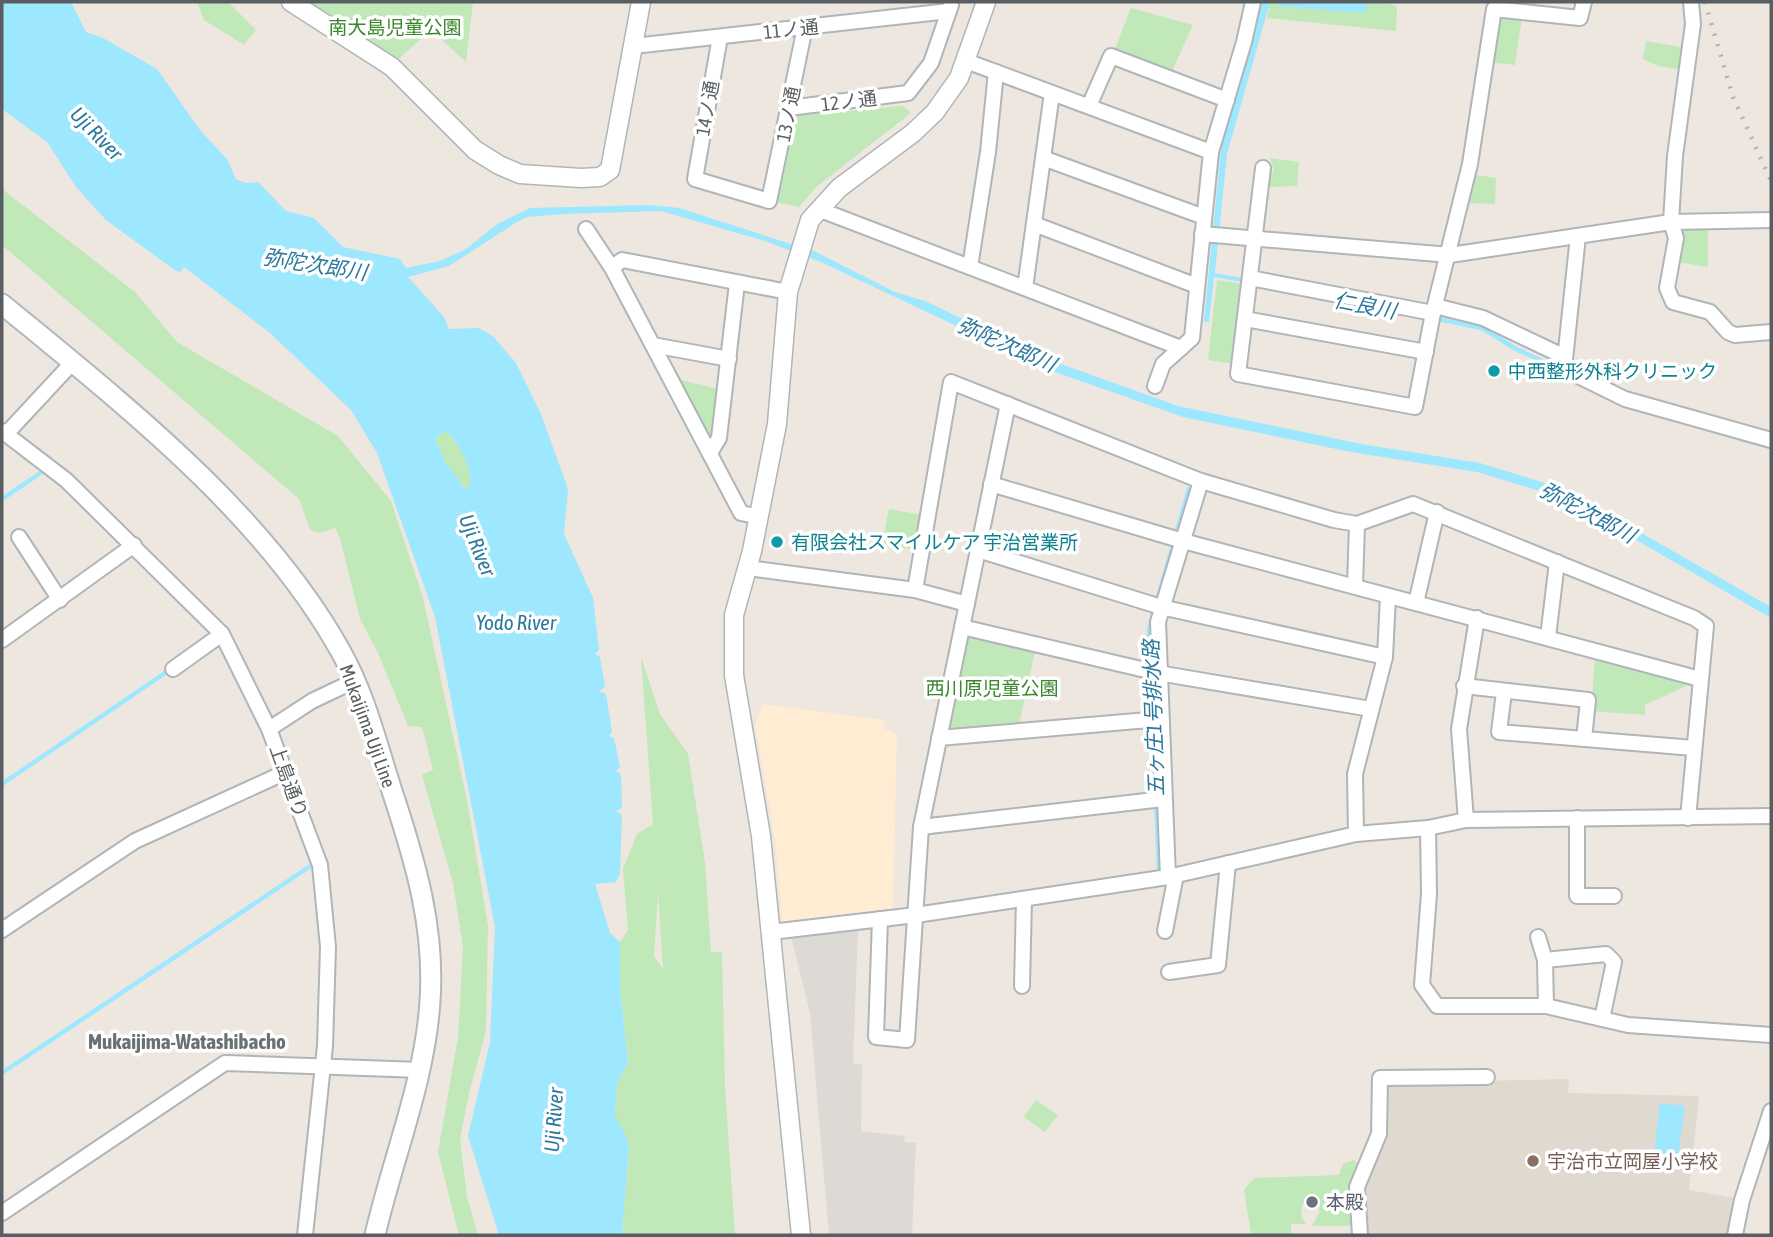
<svg xmlns="http://www.w3.org/2000/svg" width="1773" height="1237" font-family="'Asap Condensed','Noto Sans JP',sans-serif">
	<style>
		.commercial { fill: #ffecd2 }
		.industrial { fill: #ddd9d4 }
		.education { fill: #dfd9d0 }
		.green { fill: #c1e8b8; fill-rule: evenodd }
		.water { fill: #9de7ff; fill-rule: evenodd }
		.lines { fill: none; stroke-linecap: round; stroke-linejoin: round }
		.stream { stroke: #9de7ff; stroke-width: 4.5 }
		.minor-casing { stroke: #b0b5b9; stroke-width: 18 }
		.tertiary-casing { stroke: #b0b5b9; stroke-width: 21 }
		.secondary-casing { stroke: #b1b7bc; stroke-width: 23 }
		.minor { stroke: #fff; stroke-width: 14 }
		.tertiary { stroke: #fff; stroke-width: 18 }
		.secondary { stroke: #fff; stroke-width: 19 }
		.rail { stroke: #b1b2b3; stroke-width: 4.5; stroke-dasharray: 2 9; stroke-linecap: butt }
		.culture-dot { fill: #0f9aa8; stroke: #fff; stroke-width: 2.5 }
		.education-dot { fill: #8d6e63; stroke: #fff; stroke-width: 2.5 }
		.worship-dot { fill: #6b7280; stroke: #fff; stroke-width: 2.5 }
		.labels { text-anchor: middle; dominant-baseline: central; stroke-width: 7; stroke-linejoin: round; paint-order: stroke }
		.park-label { font-size: 19px; fill: #39862c; stroke: #fff }
		.street-label { font-size: 19px; fill: #585e62; stroke: #fff }
		.culture-label { font-size: 19px; fill: #0d838f; stroke: #fff; text-anchor: start }
		.education-label { font-size: 19px; fill: #785e54; stroke: #fff; text-anchor: start }
		.worship-label { font-size: 19px; fill: #5b616d; stroke: #fff; text-anchor: start }
		.water-label { font-size: 21px; font-style: italic; fill: #2c799e; stroke: #fff }
		.neighbourhood-label { font-size: 21px; font-weight: bold; fill: #697174; stroke: #fff }
	</style>
	<rect width="100%" height="100%" fill="#ede7df"/>
	<!-- commercial -->
	<path class="commercial" d="M763 704 884 720 883 728 897 734 893 915 786 926 782 922 775 841 755 724Z"/>
	<!-- industrial -->
	<path class="industrial" d="M858 927 853 1063 862 1065 861 1131 905 1136 904 1142 916 1143 912 1235H829L810 1013 790 933Z"/>
	<!-- education -->
	<path class="education" d="M1569 1079 1568 1093 1699 1096 1689 1190 1735 1198 1727 1235H1367L1363 1186 1390 1083Z"/>
	<!-- green -->
	<g class="green">
		<path d="M197 2H228L256 30 244 45 204 20Z"/>
		<path d="M305 2H473L466 62 431 30 397 60Z"/>
		<path d="M1270 2H1383L1397 6 1396 31 1267 18Z"/>
		<path d="M1131 8 1193 25 1171 73 1114 51Z"/>
		<path d="M1505 15 1522 17 1515 65 1489 62 1496 21Z"/>
		<path d="M1646 41 1685 48 1683 70 1658 66 1643 59Z"/>
		<path d="M903 106 911 113 816 187 799 207 772 201 793 116Z"/>
		<path d="M1270 158 1299 162 1297 186 1269 187V177L1274 171Z"/>
		<path d="M1476 175 1496 178 1495 204 1467 203 1471 179Z"/>
		<path d="M2 189 135 292 177 342 338 436 391 501 423 598 467 800 488 926 486 1031 470 1089 460 1139 467 1197 478 1235H459L438 1152 458 1037 463 947 453 883 422 775 433 770 422 727 408 726 378 653 360 619 340 538 335 528 319 533 310 529 299 499 2 245Z"/>
		<path d="M1685 227 1708 228V267L1677 262 1681 235Z"/>
		<path d="M1217 280 1244 284 1233 364 1208 360Z"/>
		<path d="M677 379 721 390 715 435 705 436Z"/>
		<path d="M446 431C460 444 469 463 471 482L466 490 445 462 435 438Z"/>
		<path d="M889 509 921 515 914 550 882 543Z"/>
		<path d="M969 636 1035 651 1019 725 954 731 950 726Z"/>
		<path d="M641 657 660 714 688 754 705 862 711 952H722L725 1087 735 1235H622L629 1146 615 1118 617 1083 628 1062 620 987V942L628 930 623 869 637 834 653 824ZM658 892V893L663 969 654 956Z"/>
		<path d="M1595 657 1692 683 1645 705V715L1591 711Z"/>
		<path d="M1036 1100 1058 1115 1045 1132 1024 1117Z"/>
		<path d="M1353 1160 1360 1165 1354 1226H1312L1319 1214 1320 1203 1302 1204 1301 1216 1306 1224H1291V1235L1251 1234 1244 1190 1254 1178 1339 1175 1343 1164Z"/>
	</g>
	<!-- water -->
	<g class="water">
		<path d="M2 2H71L86 32 103 38 157 69 200 130 227 159 236 179 245 183 258 182 286 211 314 218 343 247 400 259 406 268 440 261 466 249 497 224 530 208 650 205 679 208 816 252 895 292 925 301 1047 359 1178 406 1361 444 1480 463 1564 489 1771 607V618L1581 508 1543 492 1477 472 1351 452 1183 417 1052 371 821 262 765 241 661 211 564 214 527 217 517 222 449 266 408 277 444 317 449 329 479 328 494 337 516 363 541 414 568 489 564 534 593 598 599 650 595 654 600 657 605 687 599 691 606 694 612 732 609 736 614 738 620 767 616 771 621 774 622 808 616 811 622 815 620 874 616 882 595 884 610 933 620 942V987L628 1063 617 1083 615 1117 624 1131 629 1146 622 1235H499L468 1136 490 1042 495 927 435 617 377 453 351 410 270 333 184 267 181 272 176 271 106 220 76 187 47 142 2 109ZM446 431C460 444 469 463 471 482L466 490 445 462 435 438Z"/>
		<path d="M1260 2H1270L1227 154 1215 273 1242 278V282L1214 277 1209 322H1204L1221 149Z"/>
		<path d="M1278 2H1367L1365 13 1277 6Z"/>
		<path d="M1660 1103 1685 1106 1678 1157 1654 1154Z"/>
	</g>
	<g class="lines">
		<!-- stream -->
		<g class="stream">
			<path d="M1433 318 1482 328 1516 349 1560 369"/>
			<path d="M1740 439 1771 447"/>
			<path d="M2 499 42 472"/>
			<path d="M2 784 168 671"/>
			<path d="M1159 869 1149 629 1189 489"/>
			<path d="M2 1073 309 867"/>
		</g>
		<!-- minor casing -->
		<g class="minor-casing">
			<g id="minor">
				<path d="M1691 2 1693 24 1675 156 1671 222 1676 238 1667 288 1673 302 1710 312 1728 332 1735 335 1771 332"/>
				<path d="M720 37 695 179 769 201 805 27"/>
				<path d="M634 46 949 11"/>
				<path d="M966 61 1211 152"/>
				<path d="M1089 106 1111 56 1227 100"/>
				<path d="M789 108 908 93 931 63 951 5"/>
				<path d="M1043 158 1204 217"/>
				<path d="M1263 168 1238 374 1415 407 1433 313 1470 164 1494 9 1580 18 1584 2"/>
				<path d="M818 209 1181 348"/>
				<path d="M1034 224 1197 286"/>
				<path d="M586 229 612 268"/>
				<path d="M1202 234 1450 255 1671 222 1771 220"/>
				<path d="M1578 236 1564 369 1625 399 1771 440"/>
				<path d="M970 267 988 152 996 72"/>
				<path d="M1250 278 1433 313"/>
				<path d="M1025 288 1052 93"/>
				<path d="M1435 306 1483 318 1565 357"/>
				<path d="M1245 319 1426 352"/>
				<path d="M653 345 729 359"/>
				<path d="M1155 386 1163 364 1192 338 1211 152 1244 42 1253 2"/>
				<path d="M2 431 66 480 222 634 269 729 320 865 328 947 325 1046 305 1235"/>
				<path d="M6 434 73 362"/>
				<path d="M710 453 719 438 737 283"/>
				<path d="M991 484 1183 541 1700 679"/>
				<path d="M759 517 741 513 612 268 622 260 788 292"/>
				<path d="M19 537 60 600"/>
				<path d="M978 550 1161 607 1385 657"/>
				<path d="M748 568 915 590 967 604"/>
				<path d="M1355 586 1357 524"/>
				<path d="M915 590 951 382 1201 481 1334 520 1357 524 1413 504 1694 618 1706 626 1688 818"/>
				<path d="M1416 603 1437 512"/>
				<path d="M962 627 1158 673 1371 709"/>
				<path d="M1548 637 1557 562"/>
				<path d="M2 640 134 545"/>
				<path d="M173 669 222 634"/>
				<path d="M1464 686 1588 700 1584 739"/>
				<path d="M1504 692 1499 732 1694 748"/>
				<path d="M269 729 312 701 354 681"/>
				<path d="M939 738 1160 719"/>
				<path d="M1577 818V896H1614"/>
				<path d="M1466 820 1459 729 1477 618"/>
				<path d="M921 827 1163 799"/>
				<path d="M1428 828 1429 894 1422 985 1437 1006H1546L1628 1025 1771 1035"/>
				<path d="M1356 834 1355 774 1385 657 1388 596"/>
				<path d="M1168 877 1158 622 1201 481"/>
				<path d="M880 919 876 1037 907 1040 921 827 1008 404"/>
				<path d="M2 930 135 841 286 772"/>
				<path d="M1165 931 1176 875"/>
				<path d="M771 932 916 915 1168 877 1356 834 1428 828 1466 820 1771 816"/>
				<path d="M1538 937 1545 960"/>
				<path d="M1169 972 1218 965 1228 863"/>
				<path d="M1022 986 1024 899"/>
				<path d="M1546 1006 1545 960 1606 954 1614 962 1602 1019"/>
				<path d="M2 1213 225 1063 420 1070"/>
				<path d="M1360 1235 1357 1187 1379 1134 1380 1078 1487 1077"/>
				<path d="M1735 1235 1742 1200 1771 1111"/>
			</g>
		</g>
		<!-- tertiary casing -->
		<g class="tertiary-casing">
			<g id="tertiary">
				<path d="M291 2 392 67 475 150 499 165 520 174 581 178 600 177 610 170 641 2"/>
				<path d="M801 1235 761 836 734 675V615L752 551 777 424 788 292 810 220 839 188 913 133 935 112 959 78 986 2"/>
			</g>
		</g>
		<!-- secondary casing -->
		<g class="secondary-casing">
			<path id="secondary" d="M2 304C122 403 265 514 341 652 366 696 378 749 394 797 416 864 435 929 430 1001 425 1081 393 1157 375 1235"/>
		</g>
		<!-- minor -->
		<use href="#minor" class="minor"/>
		<!-- tertiary -->
		<use href="#tertiary" class="tertiary"/>
		<!-- secondary -->
		<use href="#secondary" class="secondary"/>
		<!-- rail -->
		<path class="rail" d="M1705 2 1733 97 1771 181"/>
	</g>
	<!-- markers -->
	<g class="culture-dot">
		<circle cx="1494" cy="371" r="7"/>
		<circle cx="777" cy="542" r="7"/>
	</g>
	<circle class="education-dot" cx="1533" cy="1161" r="7"/>
	<circle class="worship-dot" cx="1312" cy="1202" r="7"/>
	<g class="labels">
		<!-- park labels -->
		<g class="park-label">
			<text x="395" y="27">南大島児童公園</text>
			<text x="992" y="688">西川原児童公園</text>
		</g>
		<!-- street labels -->
		<g class="street-label">
			<text transform="translate(791 29) rotate(-6)">11ノ通</text>
			<text transform="translate(849 101) rotate(-7)">12ノ通</text>
			<text transform="translate(707 108) rotate(-80)">14ノ通</text>
			<text transform="translate(788 114) rotate(-79)">13ノ通</text>
			<text transform="translate(368 726) rotate(70)">Mukaijima Uji Line</text>
			<text transform="translate(289 781) rotate(70)">上島通り</text>
		</g>
		<!-- culture labels -->
		<g class="culture-label">
			<text x="1508" y="371">中西整形外科クリニック</text>
			<text x="791" y="542">有限会社スマイルケア 宇治営業所</text>
		</g>
		<!-- education labels -->
		<g class="education-label">
			<text x="1547" y="1161">宇治市立岡屋小学校</text>
		</g>
		<!-- worship labels -->
		<g class="worship-label">
			<text x="1326" y="1202">本殿</text>
		</g>
		<!-- water labels -->
		<g class="water-label">
			<text transform="translate(97 133) rotate(46)">Uji River</text>
			<text transform="translate(315 264) rotate(9)">弥陀次郎川</text>
			<text transform="translate(1365 305) rotate(11)">仁良川</text>
			<text transform="translate(1007 344) rotate(24)">弥陀次郎川</text>
			<text transform="translate(1588 512) rotate(28)">弥陀次郎川</text>
			<text transform="translate(478 545) rotate(68)">Uji River</text>
			<text x="516" y="622">Yodo River</text>
			<text transform="translate(1153 718) rotate(-92)">五ヶ庄1号排水路</text>
			<text transform="translate(553 1120) rotate(-86)">Uji River</text>
		</g>
		<!-- neighbourhood labels -->
		<g class="neighbourhood-label">
			<text x="187" y="1041">Mukaijima-Watashibacho</text>
		</g>
	</g>
	<!-- border -->
	<rect width="1773" height="1237" fill="none" stroke="#585e62" stroke-width="7"/>
</svg>
